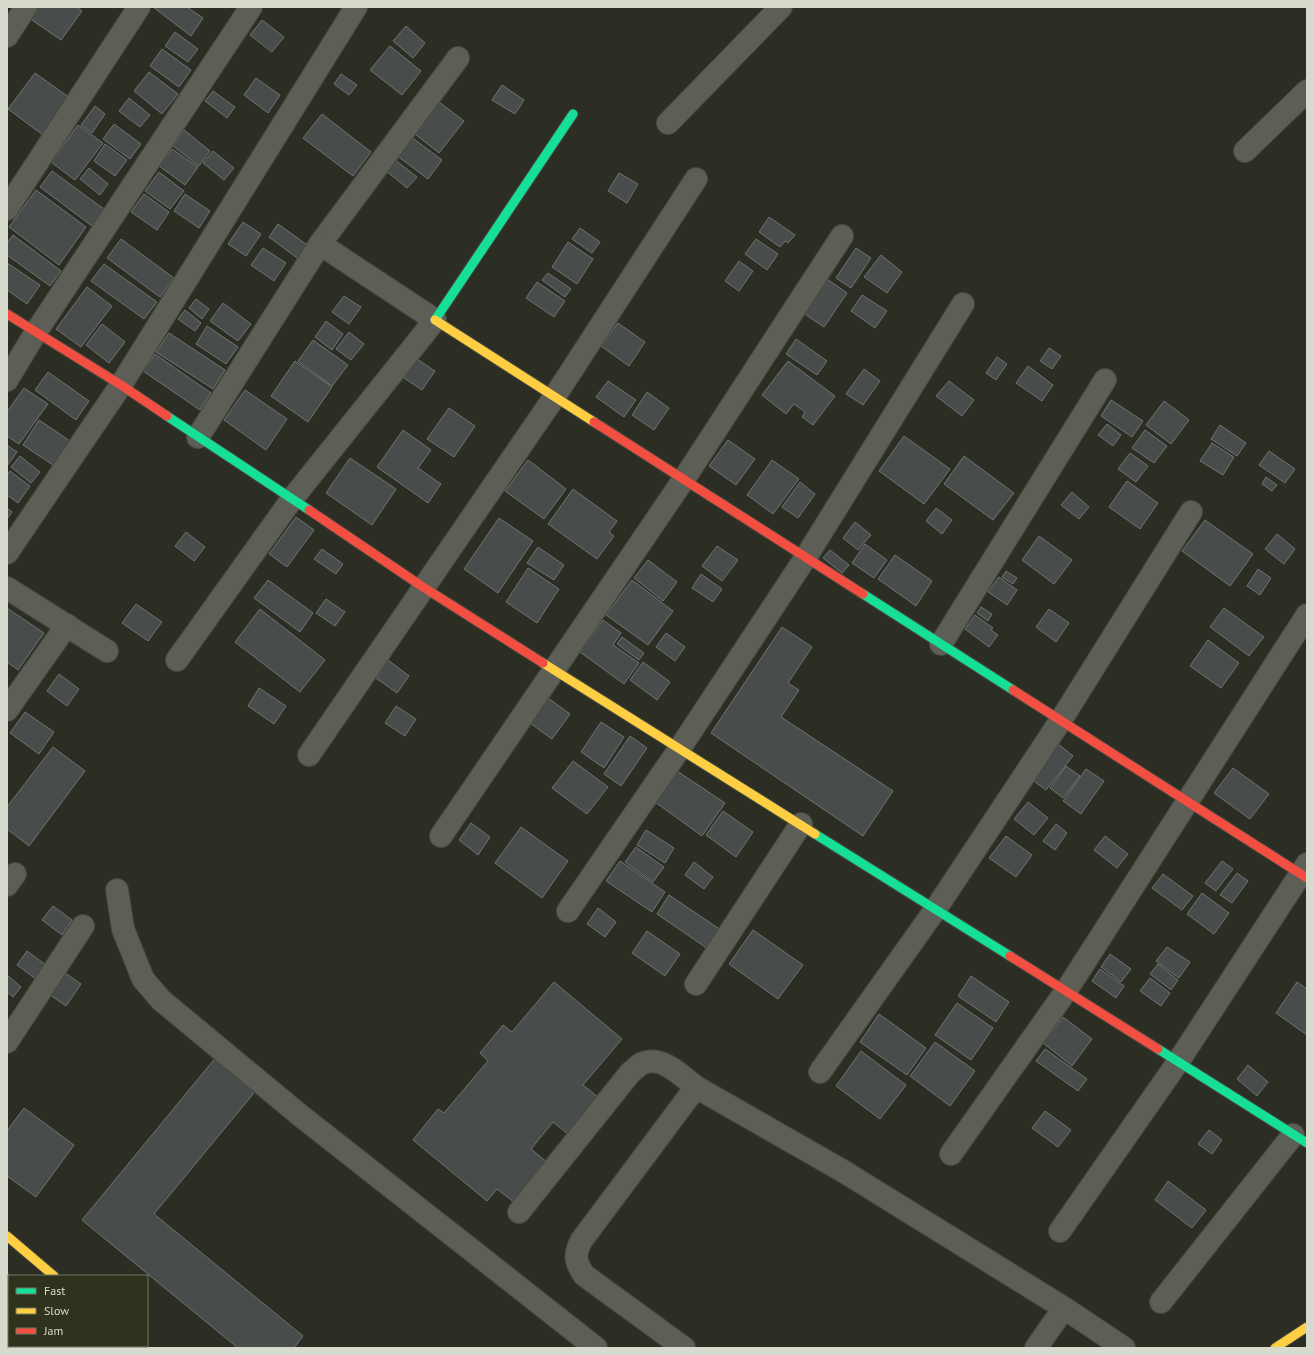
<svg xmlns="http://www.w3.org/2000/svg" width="1314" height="1355" font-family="'PT Sans',sans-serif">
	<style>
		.building { fill: #484d4b; stroke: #6f7473 }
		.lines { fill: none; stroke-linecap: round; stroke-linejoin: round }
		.street-casing { stroke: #47493f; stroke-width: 24 }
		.fast-casing { stroke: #47493f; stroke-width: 11 }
		.slow-casing { stroke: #47493f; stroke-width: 11 }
		.jam-casing { stroke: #47493f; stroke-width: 11 }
		.street { stroke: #5d5f56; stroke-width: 22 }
		.fast { stroke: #16e098; stroke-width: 9 }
		.slow { stroke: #ffcf43; stroke-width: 9 }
		.jam { stroke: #f24e42; stroke-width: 9 }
	</style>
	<rect width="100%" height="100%" fill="#2c2e23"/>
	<!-- building -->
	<g class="building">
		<path d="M37 7H77L82 11 61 40 29 18Z"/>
		<path d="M153 7H187L203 18 191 36Z"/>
		<path d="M262 20 284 37 272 52 250 35Z"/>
		<path d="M406 26 425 43 413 58 393 41Z"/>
		<path d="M175 32 198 49 188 62 165 46Z"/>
		<path d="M390 46 421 71 402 95 370 70Z"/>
		<path d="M162 49 191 70 179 87 150 66Z"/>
		<path d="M149 72 178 94 162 114 134 91Z"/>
		<path d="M35 73 70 98 43 135 8 109Z"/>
		<path d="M341 74 357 85 349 95 334 84Z"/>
		<path d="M256 78 280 95 268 113 244 95Z"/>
		<path d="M502 85 524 100 515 114 492 100Z"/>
		<path d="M213 91 235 107 227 118 205 101Z"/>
		<path d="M129 98 150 115 140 127 119 111Z"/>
		<path d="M435 99 464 121 439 153 411 131Z"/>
		<path d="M95 106 105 114 92 133 81 125Z"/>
		<path d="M322 114 371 152 353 176 303 138Z"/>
		<path d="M114 124 141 144 130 159 103 139Z"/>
		<path d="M78 125 103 143 75 180 51 162Z"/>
		<path d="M184 130 210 151 199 166 173 146Z"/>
		<path d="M410 136 442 160 428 179 396 155Z"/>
		<path d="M105 144 127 160 115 176 94 161Z"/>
		<path d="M172 149 198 167 185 185 159 166Z"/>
		<path d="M213 151 234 168 224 180 203 163Z"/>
		<path d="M394 159 417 177 407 188 385 170Z"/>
		<path d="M89 168 108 184 100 195 80 179Z"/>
		<path d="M52 171 104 209 92 226 40 187Z"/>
		<path d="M159 172 184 191 170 209 145 191Z"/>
		<path d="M619 173 638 184 627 203 608 191Z"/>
		<path d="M36 190 86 227 59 265 9 227Z"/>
		<path d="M144 194 169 212 157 230 131 212Z"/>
		<path d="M185 194 210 211 199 228 174 211Z"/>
		<path d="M769 217 795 235 788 243 785 241 780 247 759 232Z"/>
		<path d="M243 222 261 234 246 256 228 244Z"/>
		<path d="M278 224 310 247 300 260 269 237Z"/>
		<path d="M580 228 600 242 592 253 572 239Z"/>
		<path d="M13 235 61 271 50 286 7 255V243Z"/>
		<path d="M121 239 174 278 160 297 107 258Z"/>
		<path d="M756 239 778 254 767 270 745 254Z"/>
		<path d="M568 242 593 259 577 284 552 267Z"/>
		<path d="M263 248 286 263 274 281 251 265Z"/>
		<path d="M856 248 871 258 851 288 836 278Z"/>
		<path d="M881 255 902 272 887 293 864 277Z"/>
		<path d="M739 261 753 271 739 291 725 281Z"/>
		<path d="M7 263 40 285 27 304 7 290Z"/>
		<path d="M104 264 157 302 144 319 91 281Z"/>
		<path d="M548 273 571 289 565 297 542 280Z"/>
		<path d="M827 279 847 293 824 327 803 313Z"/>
		<path d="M537 282 565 301 554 317 526 298Z"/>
		<path d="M87 287 112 306 81 347 56 329Z"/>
		<path d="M862 295 887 311 875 328 851 311Z"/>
		<path d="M344 296 361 307 349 324 332 312Z"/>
		<path d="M196 299 209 309 202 319 189 308Z"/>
		<path d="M223 303 251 324 238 341 210 321Z"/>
		<path d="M185 310 201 323 195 331 178 319Z"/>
		<path d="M326 321 343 334 332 350 315 337Z"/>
		<path d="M618 323 645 342 629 366 601 346Z"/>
		<path d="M102 324 125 342 109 363 86 345Z"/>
		<path d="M207 326 238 347 226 364 196 344Z"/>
		<path d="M349 332 364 344 351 360 336 349Z"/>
		<path d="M169 333 225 370 213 389 156 352Z"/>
		<path d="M796 339 827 361 817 375 786 354Z"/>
		<path d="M313 340 348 365 332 386 298 361Z"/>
		<path d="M1049 348 1061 356 1052 369 1040 361Z"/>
		<path d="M155 354 211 393 200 410 143 371Z"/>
		<path d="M997 357 1007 364 996 380 986 373Z"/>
		<path d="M417 359 435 371 422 390 404 378Z"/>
		<path d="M295 361 332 387 308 422 271 396Z"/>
		<path d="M788 361 835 396 813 425 802 417 805 412 794 404 786 414 762 395Z"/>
		<path d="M1028 366 1053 385 1042 401 1016 383Z"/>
		<path d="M864 369 880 381 863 405 846 394Z"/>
		<path d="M48 372 89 401 76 420 35 390Z"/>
		<path d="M608 381 636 400 624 417 596 397Z"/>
		<path d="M949 381 974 400 962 416 936 396Z"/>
		<path d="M24 388 48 404 19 444 7 436V412Z"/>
		<path d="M245 390 287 419 266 450 224 420Z"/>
		<path d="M647 392 669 408 654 430 632 415Z"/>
		<path d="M1111 400 1143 421 1132 437 1101 416Z"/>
		<path d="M1164 401 1189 420 1171 444 1146 425Z"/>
		<path d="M449 408 475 426 454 457 427 439Z"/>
		<path d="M39 420 73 443 56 467 23 445Z"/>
		<path d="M1107 424 1121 435 1113 446 1098 435Z"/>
		<path d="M1220 425 1246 443 1237 456 1211 439Z"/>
		<path d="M403 430 431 450 418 468 441 484 428 503 377 467Z"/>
		<path d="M1145 430 1167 446 1154 463 1132 448Z"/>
		<path d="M904 436 950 469 924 504 879 471Z"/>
		<path d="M728 440 755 459 736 485 709 466Z"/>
		<path d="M1212 443 1234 457 1223 475 1200 461Z"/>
		<path d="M7 445 17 452 7 466Z"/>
		<path d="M1269 451 1295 469 1285 483 1259 465Z"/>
		<path d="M1130 453 1148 466 1136 482 1118 469Z"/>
		<path d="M20 456 40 472 31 483 11 467Z"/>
		<path d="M964 456 1014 493 993 520 944 484Z"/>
		<path d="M350 458 396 489 372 525 326 493Z"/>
		<path d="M528 460 566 489 544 519 505 491Z"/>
		<path d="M772 460 799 479 773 514 747 495Z"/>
		<path d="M10 471 30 486 18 503 7 495V475Z"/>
		<path d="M1266 477 1277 485 1272 491 1262 484Z"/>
		<path d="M1127 481 1158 503 1140 529 1109 507Z"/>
		<path d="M800 482 815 494 798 518 782 507Z"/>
		<path d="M573 489 617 521 609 532 614 536 597 559 548 524Z"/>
		<path d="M1072 492 1089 507 1079 519 1061 505Z"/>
		<path d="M7 508 12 512 7 519Z"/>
		<path d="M936 508 952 520 942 534 926 521Z"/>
		<path d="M296 517 314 530 287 567 269 554Z"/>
		<path d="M499 518 533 541 498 593 464 569Z"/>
		<path d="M1205 520 1253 554 1230 586 1182 551Z"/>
		<path d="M855 522 871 535 858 550 843 538Z"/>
		<path d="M186 532 205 547 194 561 175 546Z"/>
		<path d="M1277 534 1295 549 1284 564 1265 549Z"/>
		<path d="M1039 536 1072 560 1054 584 1022 560Z"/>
		<path d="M865 544 887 560 874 578 852 563Z"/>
		<path d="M717 546 738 560 722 581 702 566Z"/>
		<path d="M538 547 564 565 554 580 527 563Z"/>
		<path d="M322 549 343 564 336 574 314 559Z"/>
		<path d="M830 550 849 565 842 573 823 558Z"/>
		<path d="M895 555 932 581 916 606 878 579Z"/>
		<path d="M648 560 677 582 663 601 634 578Z"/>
		<path d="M528 568 559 589 537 623 506 602Z"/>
		<path d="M1258 569 1271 578 1260 595 1247 586Z"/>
		<path d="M1006 571 1017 578 1013 584 1002 577Z"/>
		<path d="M701 574 722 589 713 602 692 588Z"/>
		<path d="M999 577 1017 590 1007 605 988 592Z"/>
		<path d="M268 580 313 613 300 632 254 598Z"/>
		<path d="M632 580 673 611 648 645 606 615Z"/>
		<path d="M326 599 345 612 335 626 316 613Z"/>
		<path d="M136 604 162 622 148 641 122 623Z"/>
		<path d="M981 607 992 614 988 621 977 613Z"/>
		<path d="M7 608 44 633 18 670 7 662Z"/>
		<path d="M1224 608 1264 637 1249 656 1210 627Z"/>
		<path d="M260 609 325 660 300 692 235 642Z"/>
		<path d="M1049 609 1069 623 1056 642 1036 627Z"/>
		<path d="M975 615 993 628 991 630 998 635 989 647 965 629Z"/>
		<path d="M603 620 621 633 613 645 639 663 624 684 580 652Z"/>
		<path d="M782 627 812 647 788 683 799 690 781 717 893 791 863 836 711 733Z"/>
		<path d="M666 633 685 647 675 661 656 647Z"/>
		<path d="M622 637 644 653 639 660 617 644Z"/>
		<path d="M1208 640 1239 663 1221 688 1190 666Z"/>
		<path d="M388 660 409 676 397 693 376 678Z"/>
		<path d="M643 662 670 682 657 700 630 680Z"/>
		<path d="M59 674 79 689 67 706 47 691Z"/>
		<path d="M259 688 286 706 274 724 248 706Z"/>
		<path d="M548 698 570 714 552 739 530 723Z"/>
		<path d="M396 706 416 719 405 736 385 723Z"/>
		<path d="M25 712 54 732 39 754 10 733Z"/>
		<path d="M601 722 624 737 604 768 581 752Z"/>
		<path d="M630 736 647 748 621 786 604 774Z"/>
		<path d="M1058 744 1073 756 1046 790 1031 779Z"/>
		<path d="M53 747 85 771 29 846 7 829V807Z"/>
		<path d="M573 761 608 787 587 814 552 788Z"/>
		<path d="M1066 766 1080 776 1063 798 1050 788Z"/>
		<path d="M1233 768 1269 794 1250 819 1214 793Z"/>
		<path d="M1086 769 1104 781 1081 814 1063 801Z"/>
		<path d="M677 771 725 803 702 836 655 802Z"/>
		<path d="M1028 802 1048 818 1034 835 1014 819Z"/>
		<path d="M723 811 753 832 736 857 706 835Z"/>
		<path d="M471 823 490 837 478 855 459 840Z"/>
		<path d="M1056 824 1067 833 1055 850 1043 841Z"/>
		<path d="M521 827 568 861 542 898 495 863Z"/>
		<path d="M646 830 674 848 665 863 637 845Z"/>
		<path d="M1006 836 1032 855 1016 877 989 858Z"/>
		<path d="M1105 836 1128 854 1117 868 1094 850Z"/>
		<path d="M636 847 664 867 653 882 625 862Z"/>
		<path d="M620 861 665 892 652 912 606 881Z"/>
		<path d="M1222 861 1233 869 1216 891 1205 883Z"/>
		<path d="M694 862 713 877 704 889 685 875Z"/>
		<path d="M1237 873 1248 881 1232 903 1220 895Z"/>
		<path d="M1163 874 1193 896 1182 910 1152 888Z"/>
		<path d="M1202 893 1229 913 1214 934 1187 914Z"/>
		<path d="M669 895 721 930 708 949 657 914Z"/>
		<path d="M53 906 72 920 62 935 42 920Z"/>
		<path d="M598 908 616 922 605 937 587 924Z"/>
		<path d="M753 930 803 965 778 999 729 964Z"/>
		<path d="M647 931 680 954 665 976 632 953Z"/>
		<path d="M1167 947 1190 962 1179 978 1156 961Z"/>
		<path d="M27 951 50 968 40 982 17 965Z"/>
		<path d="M1110 954 1131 969 1121 982 1101 967Z"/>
		<path d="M1158 964 1178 980 1171 990 1150 974Z"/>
		<path d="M1100 969 1124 986 1116 998 1092 981Z"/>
		<path d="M61 970 81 984 66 1006 46 992Z"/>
		<path d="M7 975 21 987 13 997 7 992Z"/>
		<path d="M971 976 1009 1002 996 1022 958 996Z"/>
		<path d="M1150 978 1170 993 1161 1006 1140 991Z"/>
		<path d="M554 982 622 1039 583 1085 598 1097 568 1134 553 1122 531 1149 548 1163 515 1203 497 1189 487 1201 413 1140 438 1109 444 1113 488 1061 480 1053 503 1025 512 1032Z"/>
		<path d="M1297 982 1307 989V1035L1276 1013Z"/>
		<path d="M957 1003 993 1028 971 1060 935 1035Z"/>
		<path d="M879 1014 926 1048 907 1075 860 1042Z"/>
		<path d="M1063 1017 1092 1039 1072 1066 1043 1043Z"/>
		<path d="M935 1042 975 1071 950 1106 910 1076Z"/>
		<path d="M1045 1049 1087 1079 1078 1091 1036 1061Z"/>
		<path d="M861 1051 906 1085 880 1119 836 1086Z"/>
		<path d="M217 1056 258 1088 154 1214 303 1336 294 1348H238L82 1220Z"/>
		<path d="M1248 1065 1268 1082 1257 1096 1237 1079Z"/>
		<path d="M24 1108 74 1145 36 1197 7 1176V1131Z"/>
		<path d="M1045 1111 1071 1130 1058 1147 1032 1128Z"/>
		<path d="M1209 1130 1222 1140 1212 1154 1198 1144Z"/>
		<path d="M1168 1181 1206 1210 1192 1228 1155 1200Z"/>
		<path d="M7 1273 11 1276H9V1314L7 1317Z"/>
		<path d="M9 1318V1346H36L35 1348H7V1321Z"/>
	</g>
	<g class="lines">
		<!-- street casing -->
		<g class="street-casing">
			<g id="street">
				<path d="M7 36 26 7"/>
				<path d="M668 123 781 7"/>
				<path d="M1245 151 1307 91"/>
				<path d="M7 209 139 7"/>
				<path d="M320 244 458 58"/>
				<path d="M7 380 36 332 251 7"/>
				<path d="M7 553 121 385 356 7"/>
				<path d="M7 588 107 651"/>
				<path d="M941 644 1105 380"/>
				<path d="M177 660 292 499 435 320 320 244 198 437"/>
				<path d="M7 710 67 625"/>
				<path d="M309 755 555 396 696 179"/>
				<path d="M441 836 684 479 842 236"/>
				<path d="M7 885 15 874"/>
				<path d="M117 890 123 929 143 979 161 1000 301 1116 596 1348"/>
				<path d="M568 911 680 748 806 557 963 304"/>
				<path d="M696 984 801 824"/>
				<path d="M7 1042 83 926"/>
				<path d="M820 1072 935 910 1061 720 1191 512"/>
				<path d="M951 1154 1066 991 1307 615"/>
				<path d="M519 1212 630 1073C634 1070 638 1065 643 1063 661 1055 682 1076 696 1087"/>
				<path d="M1060 1231 1178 1062 1307 864"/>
				<path d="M1161 1302 1293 1135"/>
				<path d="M66 1348 67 1346"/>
				<path d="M684 1348 584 1275C575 1261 574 1256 581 1241L696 1087 843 1171 1064 1308 1124 1348"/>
				<path d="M1036 1348 1064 1308"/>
			</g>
		</g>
		<!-- fast casing -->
		<g class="fast-casing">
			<g id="fast">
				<path d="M435 320 573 114"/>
				<path d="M167 416 309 510"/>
				<path d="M863 594 1013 690"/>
				<path d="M815 834 1010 956"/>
				<path d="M1158 1049 1307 1143"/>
				<path d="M141 1346 143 1348"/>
			</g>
		</g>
		<!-- slow casing -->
		<g class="slow-casing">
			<g id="slow">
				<path d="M435 320 594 422"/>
				<path d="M543 663 815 834"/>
				<path d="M7 1236 54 1276"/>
				<path d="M1275 1348 1307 1327"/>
			</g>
		</g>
		<!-- jam casing -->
		<g class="jam-casing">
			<g id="jam">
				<path d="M7 314 121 385 167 416"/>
				<path d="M594 422 863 594"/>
				<path d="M309 510 423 587 543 663"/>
				<path d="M1013 690 1307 878"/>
				<path d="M1010 956 1158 1049"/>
			</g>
		</g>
		<!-- street -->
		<use href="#street" class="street"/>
		<!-- fast -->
		<use href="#fast" class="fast"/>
		<!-- slow -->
		<use href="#slow" class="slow"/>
		<!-- jam -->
		<use href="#jam" class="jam"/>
	</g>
	<!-- border -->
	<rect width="1314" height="1355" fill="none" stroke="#d7dbce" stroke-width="16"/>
	<!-- legend -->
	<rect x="8" y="1275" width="140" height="72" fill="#2f331e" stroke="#727664"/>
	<rect x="16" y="1288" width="20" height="6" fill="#16e098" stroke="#727664"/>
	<text x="44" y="1295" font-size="12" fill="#d7dbce">Fast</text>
	<rect x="16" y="1308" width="20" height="6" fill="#ffcf43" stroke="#727664"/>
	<text x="44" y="1315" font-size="12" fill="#d7dbce">Slow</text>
	<rect x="16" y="1328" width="20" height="6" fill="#f24e42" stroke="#727664"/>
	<text x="44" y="1335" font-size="12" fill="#d7dbce">Jam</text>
</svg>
